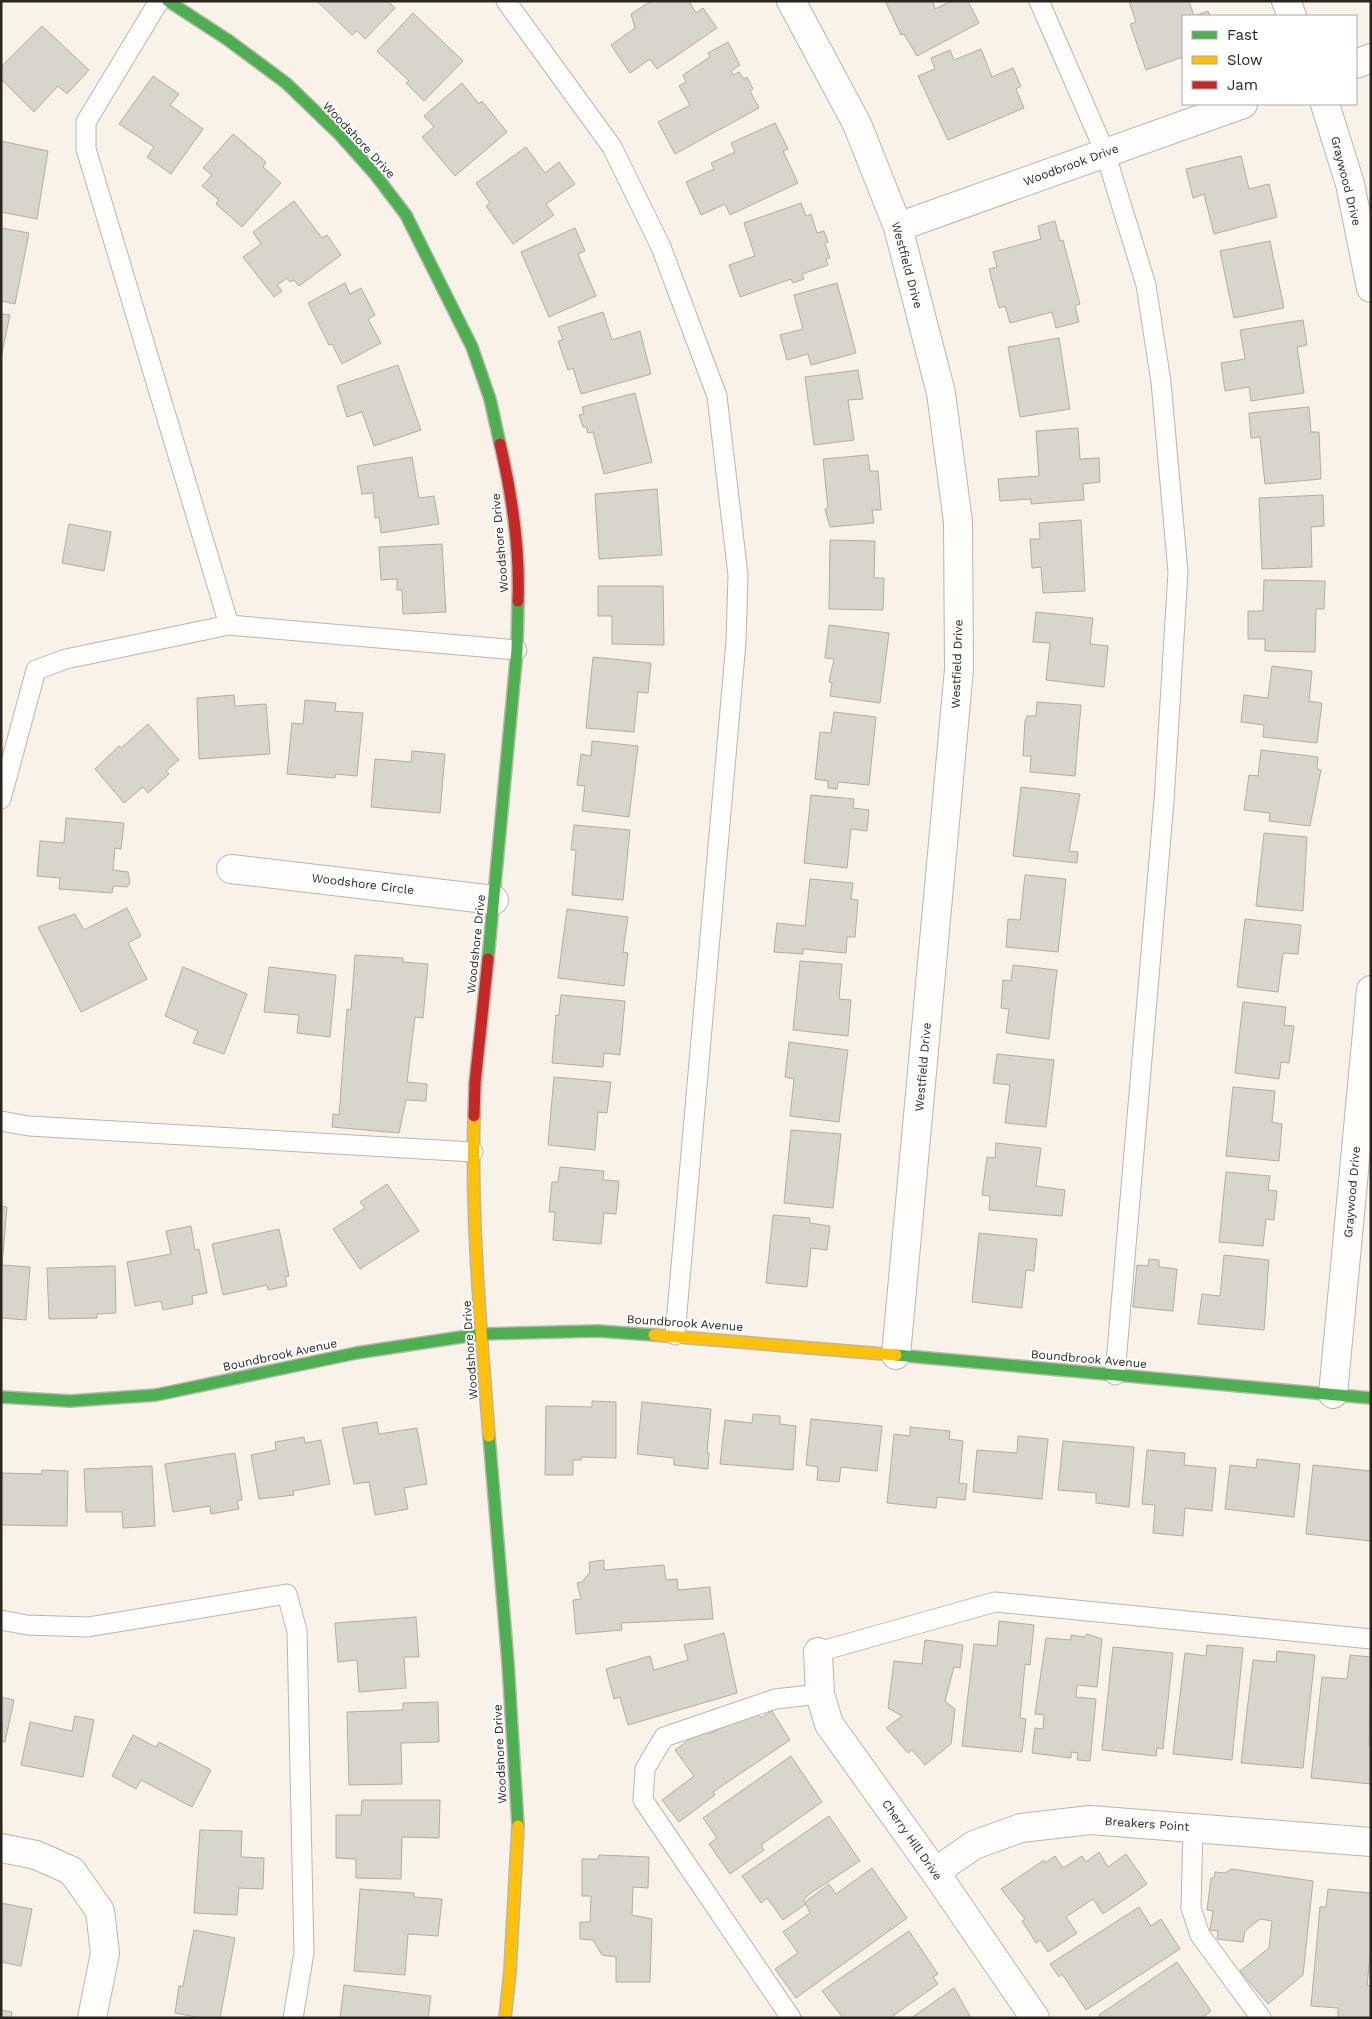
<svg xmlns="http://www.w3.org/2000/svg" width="1372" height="2019" font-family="'Work Sans',sans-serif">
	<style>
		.building { fill: #d8d5cc; stroke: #b0aea5 }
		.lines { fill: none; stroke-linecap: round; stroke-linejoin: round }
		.lane-casing { stroke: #bab6ae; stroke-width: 21 }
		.street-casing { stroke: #bab6ae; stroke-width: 30 }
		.fast-casing { stroke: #bab6ae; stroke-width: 14 }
		.slow-casing { stroke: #bab6ae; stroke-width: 14 }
		.jam-casing { stroke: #bab6ae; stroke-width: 14 }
		.lane { stroke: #fefdfc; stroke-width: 19 }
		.street { stroke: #fefdfc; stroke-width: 28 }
		.fast { stroke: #4caf50; stroke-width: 11 }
		.slow { stroke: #ffc107; stroke-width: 11 }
		.jam { stroke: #c62828; stroke-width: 11 }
		.labels { text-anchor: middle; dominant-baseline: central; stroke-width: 4; stroke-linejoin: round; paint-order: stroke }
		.street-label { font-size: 12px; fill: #2a251e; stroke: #fff }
	</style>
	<rect width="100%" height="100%" fill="#f8f2e9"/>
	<!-- building -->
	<g class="building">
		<path d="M317 1H388L395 8 365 39 357 31 352 35Z"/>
		<path d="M651 1H693L690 3 696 13 703 8 717 28 657 69 650 59 630 73 611 45 635 28 631 14Z"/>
		<path d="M885 1H933L935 9 951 1H968L979 23 917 56 904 34 901 35Z"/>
		<path d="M1129 1H1189L1194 16 1208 11 1210 16H1183V57L1146 70 1130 24 1136 22Z"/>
		<path d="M413 13 463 61 424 101 406 83 409 81 377 51Z"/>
		<path d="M42 26 89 70 67 94 58 86 34 112 1 79V67Z"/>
		<path d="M728 42 740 65 731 71 733 75 739 72 744 79 747 77 753 89 750 91 759 108 675 154 658 122 690 105 679 86 686 82 683 75 710 57 708 53Z"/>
		<path d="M981 49 992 77 1013 68 1021 86 1016 89 1024 108 948 140 918 76 935 69 931 58 950 50 954 60Z"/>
		<path d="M153 76 179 94 170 105 203 129 171 174 147 157 154 147 119 124Z"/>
		<path d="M462 83 479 104 482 101 507 132 455 176 422 137 434 127 424 116Z"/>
		<path d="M775 123 788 149 783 151 798 183 730 215 725 204 701 215 686 182 714 169 711 163 735 152 731 143Z"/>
		<path d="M233 134 266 162 263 167 281 183 242 227 216 204 219 200 202 186 212 175 203 168Z"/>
		<path d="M1 141 48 151 37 219 1 212Z"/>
		<path d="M526 147 545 173 559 162 575 184 546 204 554 215 513 244 486 206 490 203 476 183Z"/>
		<path d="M1241 156 1249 189 1269 184 1277 217 1214 234 1204 194 1193 198 1186 169Z"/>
		<path d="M294 201 322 238 327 235 341 255 299 286 294 280 290 282 287 278 277 285 282 291 274 297 243 257 261 244 253 232Z"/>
		<path d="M801 203 806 216 811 214 817 233 824 231 828 242 825 244 830 258 826 259 828 265 802 274 804 279 793 283 791 279 740 297 729 265 755 256 744 223Z"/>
		<path d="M1055 221 1060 241 1063 240 1080 304 1075 306 1079 322 1056 328 1052 312 1010 323 1005 306 999 308 989 269 997 267 993 252 1041 239 1038 226Z"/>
		<path d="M1 228 29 233 15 304 1 301Z"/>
		<path d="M575 228 585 251 578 254 596 296 549 317 521 252Z"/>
		<path d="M1270 241 1284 308 1234 318 1220 251Z"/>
		<path d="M345 283 350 294 361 288 375 315 368 319 381 343 342 364 332 344 329 345 308 303Z"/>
		<path d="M837 283 856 353 811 365 808 354 787 360 780 335 803 329 794 295Z"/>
		<path d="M603 312 612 340 640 331 651 374 581 394 573 368 568 370 558 341 563 340 558 327Z"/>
		<path d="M1 314 10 315 1 357Z"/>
		<path d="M1303 320 1307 345 1297 347 1304 393 1251 401 1249 387 1225 391 1221 363 1245 359 1240 330Z"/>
		<path d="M1059 338 1070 409 1020 417 1008 347Z"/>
		<path d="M398 365 421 430 374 446 362 412 347 417 337 386Z"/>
		<path d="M858 370 863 399 848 400 854 440 814 445 805 377Z"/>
		<path d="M635 393 652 462 604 474 593 432 588 433 586 427H583L579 415 584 414 582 407Z"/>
		<path d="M1309 407 1311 432H1319L1321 479 1265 484 1260 437 1251 438 1249 413Z"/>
		<path d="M1078 428 1080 459 1099 458 1100 482 1083 484 1084 500 1031 504V499L1000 501 998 479 1039 476 1036 431Z"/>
		<path d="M868 455 870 471H878L881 510H872L874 523 830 527 825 509 828 508 823 459Z"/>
		<path d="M412 457 419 498 434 496 439 524 381 533 379 517 375 518 373 493 362 494 357 466Z"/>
		<path d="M657 489 662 555 599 559 595 494Z"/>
		<path d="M1323 495 1324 526 1311 527 1312 567 1262 569 1259 498Z"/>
		<path d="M1081 520 1085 591 1043 593 1041 567 1032 568 1030 539H1040L1039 523Z"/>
		<path d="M69 524 111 532 104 571 62 563Z"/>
		<path d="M830 540 875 541 874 578H884L883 610 829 609Z"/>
		<path d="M442 544 446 612 403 614 402 590H397V579L381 580 379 547Z"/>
		<path d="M1264 580 1325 581 1324 609H1316L1315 652 1265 651V639H1248V611H1263Z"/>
		<path d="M598 586H663L664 645 612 644V616H598Z"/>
		<path d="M1036 612 1093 618 1090 644 1108 646 1104 687 1046 680 1050 643 1033 642Z"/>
		<path d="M829 625 889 633 880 703 830 696 832 683 829 682 834 659 825 658Z"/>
		<path d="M593 657 651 663 648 693 638 692 634 732 586 728Z"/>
		<path d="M1272 666 1312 671 1309 701 1322 703 1317 743 1263 737 1264 725 1241 722 1244 695 1268 698Z"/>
		<path d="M234 695 235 706 266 704 270 754 199 759 197 698Z"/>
		<path d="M305 700 336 703 335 711 363 713 357 776 336 774 335 778 287 774 292 723 303 724Z"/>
		<path d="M1037 702 1081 705 1075 776 1030 772 1031 756H1023L1025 721 1027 716H1036Z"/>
		<path d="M834 712 876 717 869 785 838 782 837 789 828 788V781L815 779 820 732 831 733Z"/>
		<path d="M148 724 179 760 166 771 169 774 148 793 143 787 124 803 95 769 119 746 121 748Z"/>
		<path d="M592 741 638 746 629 817 582 811 585 786 577 785 581 754 591 756Z"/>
		<path d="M1261 750 1318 757 1317 769 1321 770 1310 826 1269 821 1270 813 1244 810 1249 775 1258 776Z"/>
		<path d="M412 751 445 754 440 813 371 807 375 759 411 762Z"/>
		<path d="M1021 787 1080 794 1069 851 1078 852 1077 863 1013 856Z"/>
		<path d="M811 795 854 799 853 808 869 810 867 831 851 829 847 868 804 863Z"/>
		<path d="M66 818 124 823 121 849 115 848 113 870 128 872 130 883 127 887 113 886 112 893 59 889 60 878 37 876 40 841 64 843Z"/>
		<path d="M574 825 630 830 623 900 572 895 576 850H571Z"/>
		<path d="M1264 833 1307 837 1303 911 1256 906Z"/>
		<path d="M1025 875 1066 879 1058 952 1006 947 1008 919 1020 920Z"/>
		<path d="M810 879 853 883 851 899 858 900 855 937H847L846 953 803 949V954L774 952 777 923 805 926Z"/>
		<path d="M127 908 141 936 128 943 147 979 81 1012 38 927 75 914 84 930Z"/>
		<path d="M567 909 628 917 623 952 628 953 624 986 558 978Z"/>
		<path d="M1245 919 1301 925 1298 954 1283 953 1278 992 1237 987Z"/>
		<path d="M355 955 403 958V962L428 964 423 1018 415 1017 407 1082 427 1084 426 1101 406 1100 399 1133 332 1127 333 1114 339 1115 347 1009 351 1010Z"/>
		<path d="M800 961 842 964 839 999 851 1000 848 1036 793 1030Z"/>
		<path d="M1013 965 1057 970 1049 1039 1006 1033 1009 1009 1001 1008 1003 980 1011 981Z"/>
		<path d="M183 967 247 994 224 1054 193 1043 198 1031 165 1016Z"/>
		<path d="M269 967 336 975 330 1037 297 1033 299 1015 264 1012Z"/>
		<path d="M561 995 625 1001 620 1055 604 1053 603 1067 552 1063 556 1015H559Z"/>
		<path d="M1243 1002 1286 1007 1284 1025 1294 1026 1289 1063 1281 1062 1279 1079 1235 1073Z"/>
		<path d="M789 1042 848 1050 839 1122 790 1116 794 1079 785 1077Z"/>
		<path d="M997 1054 1054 1060 1046 1127 1005 1123 1010 1085 993 1083Z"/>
		<path d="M554 1077 611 1082 607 1113 598 1112 595 1150 548 1145Z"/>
		<path d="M1233 1087 1275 1091 1272 1122 1282 1124 1279 1161 1226 1156Z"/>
		<path d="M791 1130 841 1134 833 1208 784 1203Z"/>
		<path d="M996 1143 1041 1148 1036 1186 1065 1190 1062 1216 989 1210 990 1196 982 1195 987 1157 995 1158Z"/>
		<path d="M560 1167 604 1171 603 1180 619 1181 616 1214 604 1213 601 1244 553 1240 555 1212H549L552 1182H558Z"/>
		<path d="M1226 1172 1270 1176 1268 1190 1277 1191 1274 1220 1266 1219 1263 1246 1219 1242Z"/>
		<path d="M387 1184 419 1231 360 1269 333 1229 365 1208 360 1202Z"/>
		<path d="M1 1206 7 1207 2 1265 30 1267 26 1320 1 1318Z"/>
		<path d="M773 1215 810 1218V1223L830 1226 827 1250 811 1248 807 1287 766 1283Z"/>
		<path d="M191 1226 195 1250 199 1249 207 1293 192 1296 193 1304 163 1310 161 1301 135 1306 127 1262 171 1254 166 1231Z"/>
		<path d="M279 1229 289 1276 285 1277 287 1286 268 1290 267 1285 223 1295 212 1244Z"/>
		<path d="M979 1233 1037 1239 1034 1271 1026 1270 1022 1308 972 1302Z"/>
		<path d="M1224 1255 1269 1260 1264 1330 1198 1324 1202 1294 1220 1296Z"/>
		<path d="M1149 1259 1159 1260V1267L1177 1269 1173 1311 1133 1307 1137 1265 1148 1266Z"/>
		<path d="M115 1266 116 1313 97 1314V1318L49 1319 47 1268Z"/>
		<path d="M592 1401 616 1402V1458L581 1457V1460H573V1475H545L546 1406 592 1407Z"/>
		<path d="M642 1402 711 1409 707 1453H709L708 1469 674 1465V1458L637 1454Z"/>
		<path d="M753 1414 780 1416V1424L796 1426 793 1470 720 1464 725 1420 752 1423Z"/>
		<path d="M811 1419 882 1426 877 1471 841 1467 839 1482 817 1480 818 1467 806 1465Z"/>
		<path d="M377 1422 379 1434 417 1428 427 1484 404 1488 408 1509 375 1515 369 1482 354 1484 342 1428Z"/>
		<path d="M910 1427 950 1431 949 1439 963 1441 959 1483 967 1484 965 1500 937 1497 936 1508 887 1503 894 1434 910 1436Z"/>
		<path d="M1018 1436 1048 1439 1042 1499 973 1492 977 1450 1017 1453Z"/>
		<path d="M304 1437 305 1443 321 1440 330 1484 293 1491 294 1495 259 1499 251 1455 276 1450 275 1442Z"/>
		<path d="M1063 1441 1134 1447 1129 1507 1096 1503V1493L1058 1490Z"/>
		<path d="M1147 1450 1185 1453 1184 1465 1216 1468 1212 1511 1185 1508 1183 1536 1153 1533 1155 1505 1142 1504Z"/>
		<path d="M235 1453 242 1500 237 1501 239 1509 211 1514 210 1506 173 1512 165 1464Z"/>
		<path d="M1257 1459 1300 1464 1294 1517 1225 1509 1230 1465 1256 1468Z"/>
		<path d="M1313 1465 1371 1471V1541L1306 1534Z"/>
		<path d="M152 1466 155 1526 123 1528 122 1512H86L84 1469Z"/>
		<path d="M42 1470 68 1471 67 1526 1 1525V1473L42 1474Z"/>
		<path d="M604 1560V1570L664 1565 666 1580 677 1579 678 1590 710 1587 713 1619 621 1623 622 1630 576 1634 573 1600 581 1599 577 1583 582 1582 590 1572 589 1562Z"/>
		<path d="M416 1617 419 1657H404L406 1688 359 1692 357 1660 338 1662 335 1623Z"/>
		<path d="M999 1621 1034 1625 1030 1665 1025 1664 1020 1718 1026 1719 1022 1752 962 1746 974 1644 997 1646Z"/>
		<path d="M724 1633 737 1693 628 1725 620 1697 614 1699 606 1669 650 1656 654 1670 688 1660 684 1645Z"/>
		<path d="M1087 1634 1102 1639 1097 1687 1077 1685 1076 1697 1096 1699 1090 1761 1077 1760 1078 1753 1071 1752V1758L1032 1753 1035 1728 1043 1729 1044 1715 1035 1714 1046 1638 1071 1640V1635L1084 1637Z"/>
		<path d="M925 1640 963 1645 960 1668 954 1667 945 1701 955 1709 951 1744 925 1765 912 1750 908 1753 886 1728 902 1716 888 1708 894 1661 922 1664Z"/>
		<path d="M1207 1645 1243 1648 1232 1760 1173 1754 1185 1653 1206 1656Z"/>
		<path d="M1113 1647 1173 1653 1163 1749 1157 1748 1156 1756 1102 1750Z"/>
		<path d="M1277 1651 1315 1655 1303 1768 1241 1763 1253 1660 1276 1662Z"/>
		<path d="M1350 1655 1371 1657 1369 1746H1371V1784L1311 1778 1322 1677 1347 1679Z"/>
		<path d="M1 1697 14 1700 5 1742 1 1741Z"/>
		<path d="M438 1702 439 1742 401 1743 402 1784 349 1785 347 1712 403 1710V1703Z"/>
		<path d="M754 1707 761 1718 772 1711 790 1740 713 1792 715 1795 679 1822 662 1800 694 1776 675 1750 705 1728 710 1734Z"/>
		<path d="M75 1716 94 1720 83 1777 21 1765 30 1722 72 1731Z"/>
		<path d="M133 1735 156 1747 159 1742 211 1770 192 1807 141 1780 136 1789 112 1776Z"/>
		<path d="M791 1756 822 1802 761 1845 764 1850 730 1874 709 1844 717 1838 703 1818Z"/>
		<path d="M362 1800H440L439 1838 402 1837 401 1879 356 1878V1859L336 1858V1815H361Z"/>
		<path d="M829 1816 860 1861 808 1895 803 1901 806 1904 783 1920 767 1898 761 1903 742 1876Z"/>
		<path d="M200 1830 242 1831 241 1857 264 1858 263 1889 239 1888 237 1915 194 1913Z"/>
		<path d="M1099 1852 1108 1867 1126 1854 1147 1884 1103 1914 1093 1899 1066 1917 1077 1933 1048 1952 1040 1940 1036 1943 1022 1921 1025 1919 1001 1889 1044 1860 1045 1863 1055 1856 1063 1868 1082 1856 1086 1862Z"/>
		<path d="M599 1855 649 1857 648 1888 633 1887 632 1915 652 1919 650 1982H616V1957L602 1955 593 1940 580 1939V1922H590L591 1896H582V1859H598Z"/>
		<path d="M872 1868 907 1918 796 1998 775 1969 798 1953 783 1932 810 1913 805 1902 829 1884 836 1894Z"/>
		<path d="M1231 1869 1313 1881 1303 1975 1268 2004 1240 1971 1269 1948 1272 1921 1260 1919 1245 1931 1243 1942 1217 1939 1218 1931 1210 1930 1213 1911 1207 1910 1211 1878H1214L1215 1872 1225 1873Z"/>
		<path d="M360 1889 414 1893V1897L442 1899 438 1936 408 1934 405 1975 354 1971Z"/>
		<path d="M1328 1889 1371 1893V1947L1367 1985 1371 1986V2018H1338V2008L1311 2006 1320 1907H1326Z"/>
		<path d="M1 1903 32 1909 21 1966 1 1962Z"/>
		<path d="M1139 1907 1151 1926 1161 1919 1180 1949 1086 2010 1062 1974 1059 1977 1050 1964Z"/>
		<path d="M194 1930 235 1938 220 2018H201L175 2013 179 1986H183Z"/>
		<path d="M909 1931 938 1974 933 1977 938 1984 890 2018H843L822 1991Z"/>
		<path d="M1177 1962 1211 2011 1202 2018H1101L1099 2015Z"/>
		<path d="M344 1985 431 1996 428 2018H340Z"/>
		<path d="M954 1988 971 2018H911Z"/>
		<path d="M1 2010 12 2012 11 2018H1Z"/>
	</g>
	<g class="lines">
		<!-- lane casing -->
		<g class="lane-casing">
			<g id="lane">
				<path d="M159 1 86 122V149L229 625"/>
				<path d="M506 1 612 147 661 247 717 396 738 575 736 642 675 1335"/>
				<path d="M1039 1 1105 152 1146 285 1161 382 1178 572 1164 801 1115 1375"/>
				<path d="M1 799 36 670 66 659 229 625 517 650"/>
				<path d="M1 1121 29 1126 473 1152"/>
				<path d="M1 1620 27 1625 88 1627 287 1594 297 1631 304 1953 293 2018"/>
				<path d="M818 1652 995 1602 1371 1639"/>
				<path d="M1193 1828 1191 1908 1200 1935 1261 2018"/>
				<path d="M791 2018 643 1800 645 1769 664 1737 775 1699 820 1694"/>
			</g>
		</g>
		<!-- street casing -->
		<g class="street-casing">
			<g id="street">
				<path d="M791 1 857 124 898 227 941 393 958 522 959 669 896 1355"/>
				<path d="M1286 1 1292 16"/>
				<path d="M1356 64 1371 58"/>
				<path d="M1325 104 1350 184 1371 288"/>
				<path d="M898 227 1243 104"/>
				<path d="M231 869 494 900"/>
				<path d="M1333 1394 1371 990"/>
				<path d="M818 1652 820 1694 829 1724 935 1872 1035 2018"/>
				<path d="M1 1848 36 1855 72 1871 100 1911 105 1953 92 2018"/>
				<path d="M935 1872 974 1845 1021 1828 1090 1820 1371 1842"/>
			</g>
		</g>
		<!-- fast casing -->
		<g class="fast-casing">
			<g id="fast">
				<path d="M168 1 228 40 286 83 340 135 374 173 406 215 472 347 490 399 500 444"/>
				<path d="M488 959 517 650 518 601"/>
				<path d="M896 1355 1371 1398"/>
				<path d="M1 1397 70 1401 156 1395 356 1353 481 1334 598 1331 654 1335"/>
				<path d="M489 1436 508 1663 518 1826"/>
			</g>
		</g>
		<!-- slow casing -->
		<g class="slow-casing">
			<g id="slow">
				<path d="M474 1116C471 1221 481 1331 489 1436"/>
				<path d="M654 1335 896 1355"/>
				<path d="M505 2018 510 1971 518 1826"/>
			</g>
		</g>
		<!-- jam casing -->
		<g class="jam-casing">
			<g id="jam">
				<path d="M500 444C512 495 520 549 518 601"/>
				<path d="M474 1116 475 1083 488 959"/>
			</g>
		</g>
		<!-- lane -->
		<use href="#lane" class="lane"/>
		<!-- street -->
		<use href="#street" class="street"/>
		<!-- fast -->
		<use href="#fast" class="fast"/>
		<!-- slow -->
		<use href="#slow" class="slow"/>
		<!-- jam -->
		<use href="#jam" class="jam"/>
	</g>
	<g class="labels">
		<!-- street labels -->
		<g class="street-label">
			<text transform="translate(359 140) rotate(47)">Woodshore Drive</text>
			<text transform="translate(1071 165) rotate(-20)">Woodbrook Drive</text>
			<text transform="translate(1346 181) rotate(76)">Graywood Drive</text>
			<text transform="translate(907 265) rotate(75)">Westfield Drive</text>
			<text transform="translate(500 543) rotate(-95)">Woodshore Drive</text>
			<text transform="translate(957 664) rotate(-88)">Westfield Drive</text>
			<text transform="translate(363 884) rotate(7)">Woodshore Circle</text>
			<text transform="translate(476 944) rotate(-84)">Woodshore Drive</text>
			<text transform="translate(923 1067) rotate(-85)">Westfield Drive</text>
			<text transform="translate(1352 1192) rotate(-85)">Graywood Drive</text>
			<text transform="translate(685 1323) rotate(4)">Boundbrook Avenue</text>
			<text transform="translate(470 1350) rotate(-94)">Woodshore Drive</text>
			<text transform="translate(280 1355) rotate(-12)">Boundbrook Avenue</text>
			<text transform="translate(1089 1359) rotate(5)">Boundbrook Avenue</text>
			<text transform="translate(500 1754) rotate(-93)">Woodshore Drive</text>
			<text transform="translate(1147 1824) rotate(4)">Breakers Point</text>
			<text transform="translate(912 1840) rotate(55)">Cherry Hill Drive</text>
		</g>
	</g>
	<!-- border -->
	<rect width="1372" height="2019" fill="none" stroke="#2a251e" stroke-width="5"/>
	<!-- legend -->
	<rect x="1182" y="15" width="175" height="90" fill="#ffffff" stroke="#aaa8a5"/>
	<rect x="1192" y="31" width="25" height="8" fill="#4caf50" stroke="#aaa8a5"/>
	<text x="1227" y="40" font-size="15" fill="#2a251e">Fast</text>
	<rect x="1192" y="56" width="25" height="8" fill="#ffc107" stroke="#aaa8a5"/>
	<text x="1227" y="65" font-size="15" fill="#2a251e">Slow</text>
	<rect x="1192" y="81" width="25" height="8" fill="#c62828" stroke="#aaa8a5"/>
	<text x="1227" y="90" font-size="15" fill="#2a251e">Jam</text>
</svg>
